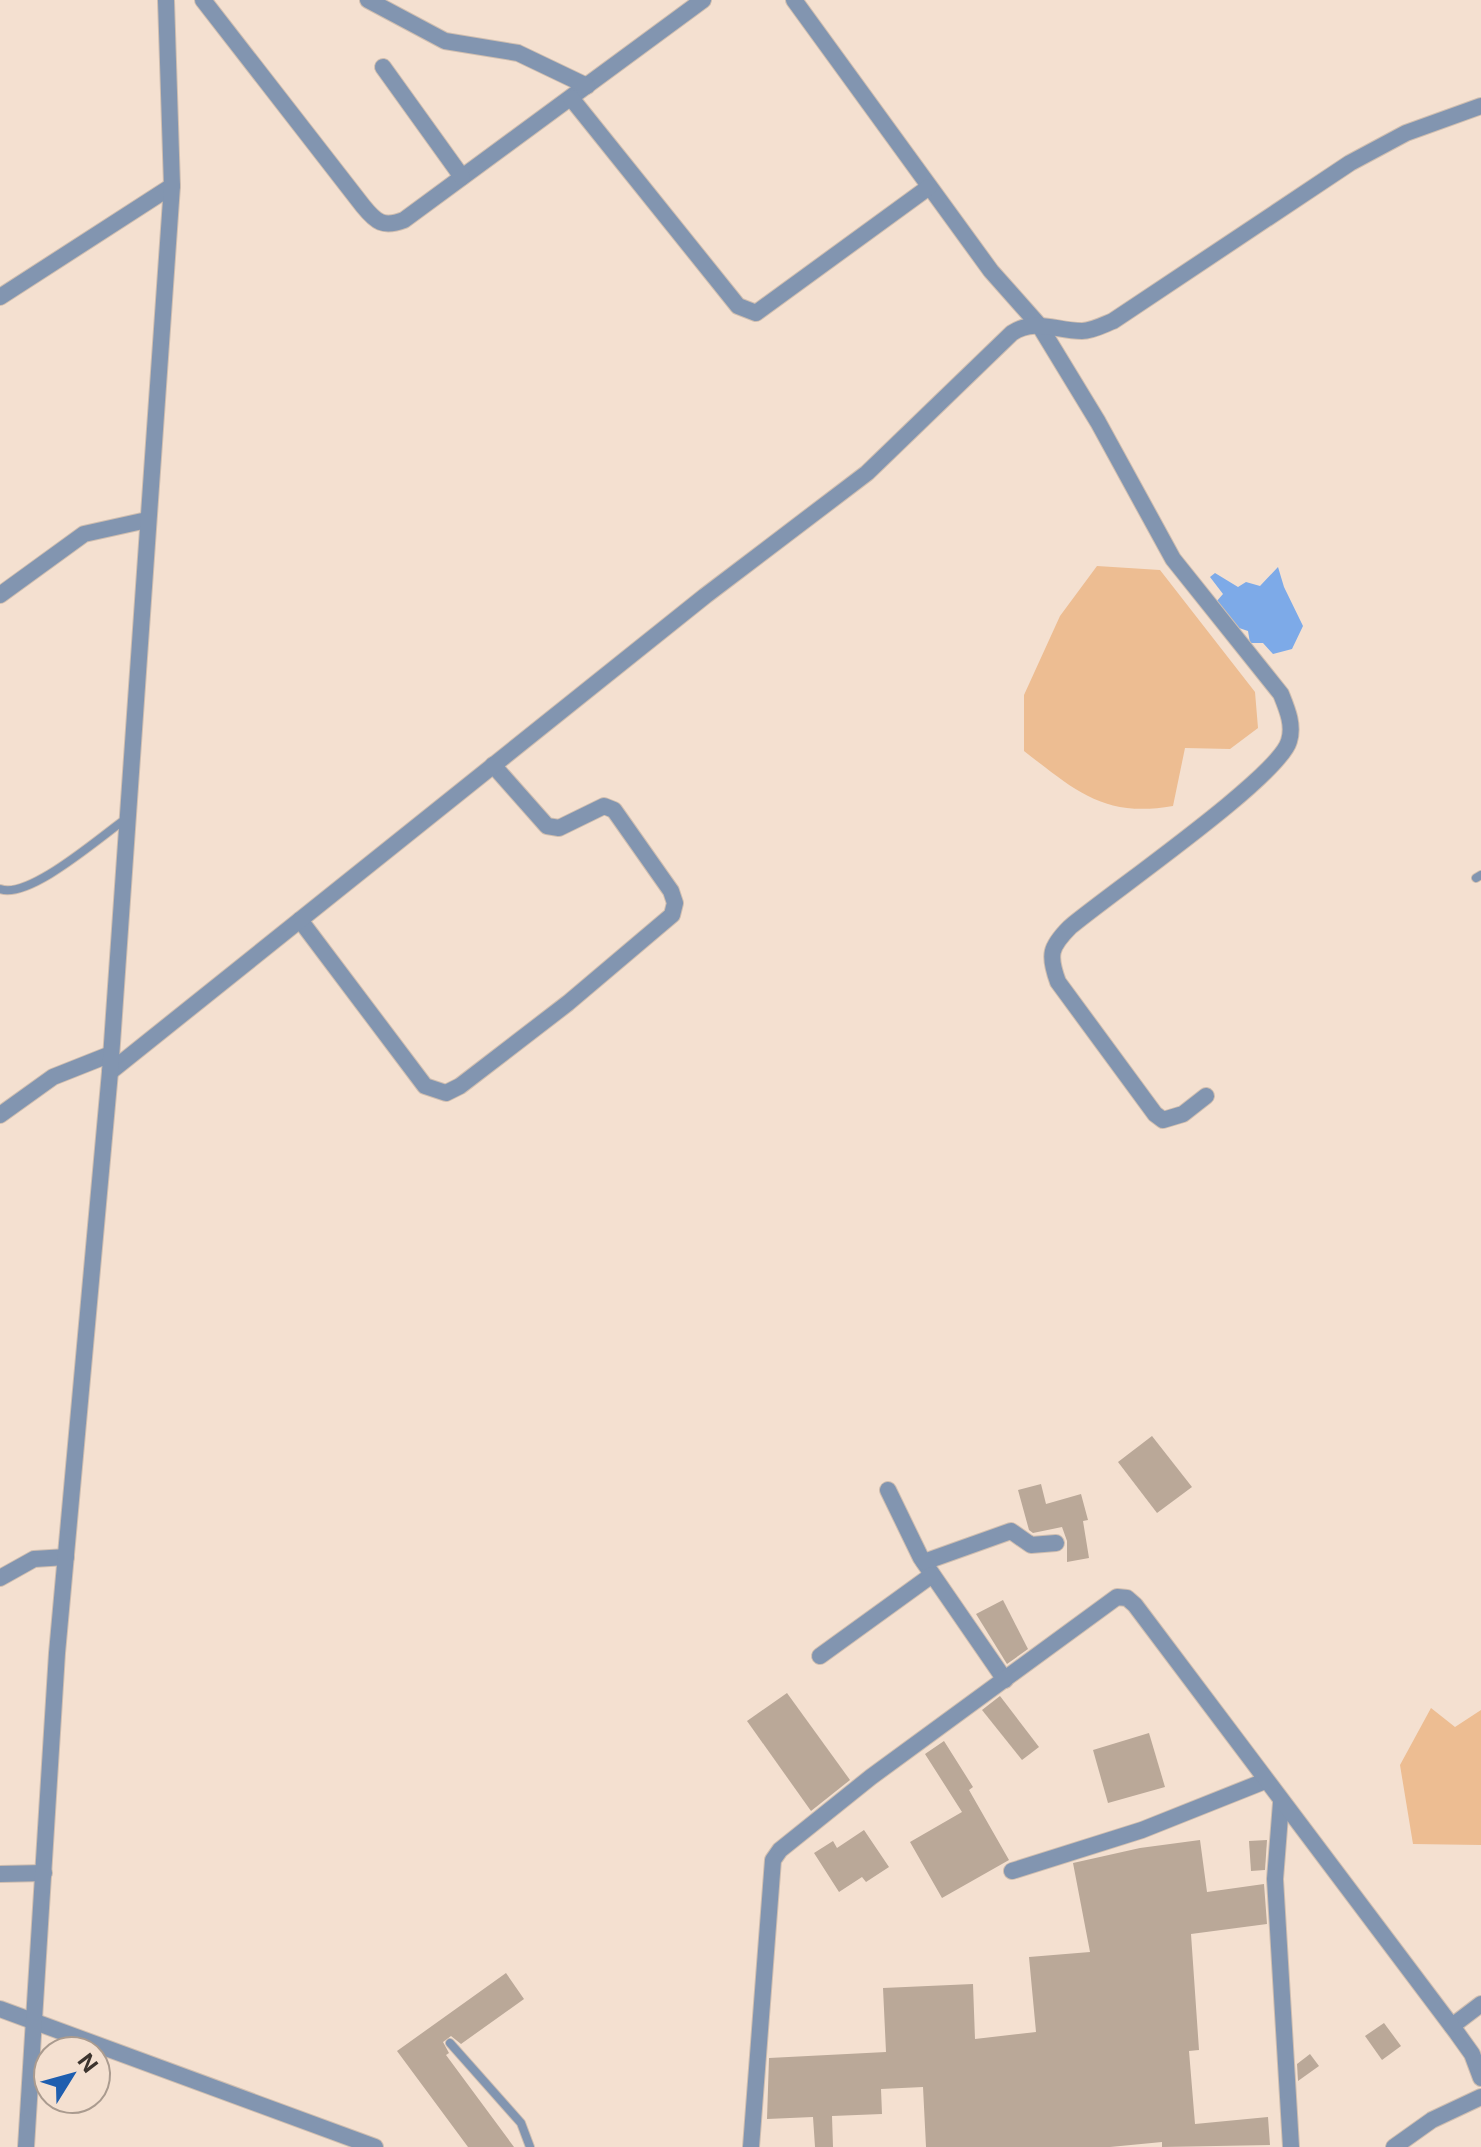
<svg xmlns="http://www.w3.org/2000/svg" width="1481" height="2147" font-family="Inter,sans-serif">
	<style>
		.green { fill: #edbd92 }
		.water { fill: #7daae8 }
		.building { fill: #baa898 }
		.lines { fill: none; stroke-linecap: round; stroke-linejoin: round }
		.service-casing { stroke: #cfbeb0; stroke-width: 10 }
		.minor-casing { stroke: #cfbeb0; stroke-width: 18 }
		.tertiary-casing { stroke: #cfbeb0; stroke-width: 18 }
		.service { stroke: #8295b0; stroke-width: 8 }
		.minor { stroke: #8295b0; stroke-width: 16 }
		.tertiary { stroke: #8295b0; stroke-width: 16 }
	</style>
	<rect width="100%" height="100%" fill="#f4e0d0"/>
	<!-- green -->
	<g class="green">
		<path d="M1097 566 1160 570 1255 692 1258 728 1230 749 1185 748 1173 806C1104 818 1076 791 1024 751V695L1060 616Z"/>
		<path d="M1431 1708 1455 1727 1481 1710V1845L1413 1844 1400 1765Z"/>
	</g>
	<!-- water -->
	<path class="water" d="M1278 567 1284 587 1303 626 1292 649 1273 654 1263 643H1250L1248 631 1239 628 1216 602 1223 594 1210 577 1215 573 1238 587 1246 582 1260 586Z"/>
	<!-- building -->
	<g class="building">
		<path d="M1152 1436 1192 1487 1157 1513 1118 1462Z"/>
		<path d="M1041 1484 1046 1504 1081 1494 1088 1520 1083 1521 1089 1558 1067 1562V1541L1062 1527 1033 1533 1029 1530 1018 1490Z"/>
		<path d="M1003 1600 1028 1649 1007 1664 976 1614Z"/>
		<path d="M787 1693 850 1780 811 1811 747 1721Z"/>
		<path d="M1000 1696 1039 1747 1022 1760 982 1710Z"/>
		<path d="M1149 1733 1165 1787 1108 1803 1093 1750Z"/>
		<path d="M944 1741 973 1787 969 1790 1009 1860 942 1898 910 1842 962 1812 925 1754Z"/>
		<path d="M864 1830 889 1867 866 1882 862 1877 839 1892 814 1853 833 1841 837 1848Z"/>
		<path d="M1200 1840 1207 1892 1264 1884 1267 1924 1191 1934 1199 2050 1189 2051 1195 2124 1268 2117 1270 2145 1162 2147V2142L1110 2147H926L923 2087 881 2089 882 2114 832 2116 833 2147H815L813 2117 767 2119 769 2058 886 2052 883 1988 973 1984 975 2039 1036 2032 1029 1957 1090 1952 1073 1863 1140 1848Z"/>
		<path d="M1267 1840 1265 1870 1251 1871 1249 1841Z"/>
		<path d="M506 1973 524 1999 461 2044 451 2036 443 2042 449 2053 446 2055 514 2147H468L397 2051Z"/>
		<path d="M1384 2023 1401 2046 1382 2060 1365 2036Z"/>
		<path d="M1310 2054 1319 2066 1298 2081 1297 2064Z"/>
	</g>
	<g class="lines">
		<!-- service casing -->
		<g class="service-casing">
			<g id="service">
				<path d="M1476 878 1481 875"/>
				<path d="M0 889C29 900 101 836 127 818"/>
				<path d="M450 2043 521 2123 530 2147"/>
			</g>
		</g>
		<!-- minor casing -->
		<g class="minor-casing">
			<g id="minor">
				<path d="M203 0 363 206C376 222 383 228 404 220L703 0"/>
				<path d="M368 0 445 41 518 53 587 86"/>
				<path d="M794 0 991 271 1039 325 1098 422 1173 559 1281 694C1287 709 1294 725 1289 741 1279 777 1109 894 1070 927 1050 947 1048 955 1058 982L1155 1114 1163 1120 1183 1114 1206 1096"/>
				<path d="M383 67 462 177"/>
				<path d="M571 98 738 306 756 313 929 187"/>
				<path d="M0 297 172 186"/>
				<path d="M0 595 84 534 147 520"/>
				<path d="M300 920 425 1086 446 1093 460 1086 568 1003 672 915 675 903 671 891 614 810 604 806 559 828 547 826 493 765"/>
				<path d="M110 1072 705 596 867 473 1012 333C1035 318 1056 331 1082 331 1092 331 1103 325 1113 321L1350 163 1406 133 1481 106"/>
				<path d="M0 1115 53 1077 111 1054"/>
				<path d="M888 1490 921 1558 1005 1680"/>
				<path d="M924 1562 1011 1531 1031 1545 1056 1543"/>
				<path d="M0 1578 34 1559 66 1557"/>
				<path d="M820 1656 932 1575"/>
				<path d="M1281 1803 1275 1879 1291 2147"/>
				<path d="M1012 1871 1142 1830 1265 1781"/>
				<path d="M0 1874 44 1873"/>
				<path d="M0 2009 375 2147"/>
				<path d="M1452 2026 1481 2004"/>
				<path d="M751 2147 773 1860 780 1850 871 1777 1117 1597 1127 1598 1135 1605 1457 2033 1472 2054 1481 2078"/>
				<path d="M1394 2147 1432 2120 1481 2097"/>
			</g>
		</g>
		<!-- tertiary casing -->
		<g class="tertiary-casing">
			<path id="tertiary" d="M26 2147 57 1653 110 1072 172 186 166 0"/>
		</g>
		<!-- service -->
		<use href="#service" class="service"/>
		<!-- minor -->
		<use href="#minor" class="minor"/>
		<!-- tertiary -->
		<use href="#tertiary" class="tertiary"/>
	</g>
	<!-- north arrow -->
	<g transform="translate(72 2075) rotate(53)"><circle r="38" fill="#f4e0d0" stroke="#aa9b8f" stroke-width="2"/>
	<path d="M0-6L14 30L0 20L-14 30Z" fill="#1e5eaf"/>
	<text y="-12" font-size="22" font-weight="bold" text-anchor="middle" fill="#3c342e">N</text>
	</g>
</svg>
